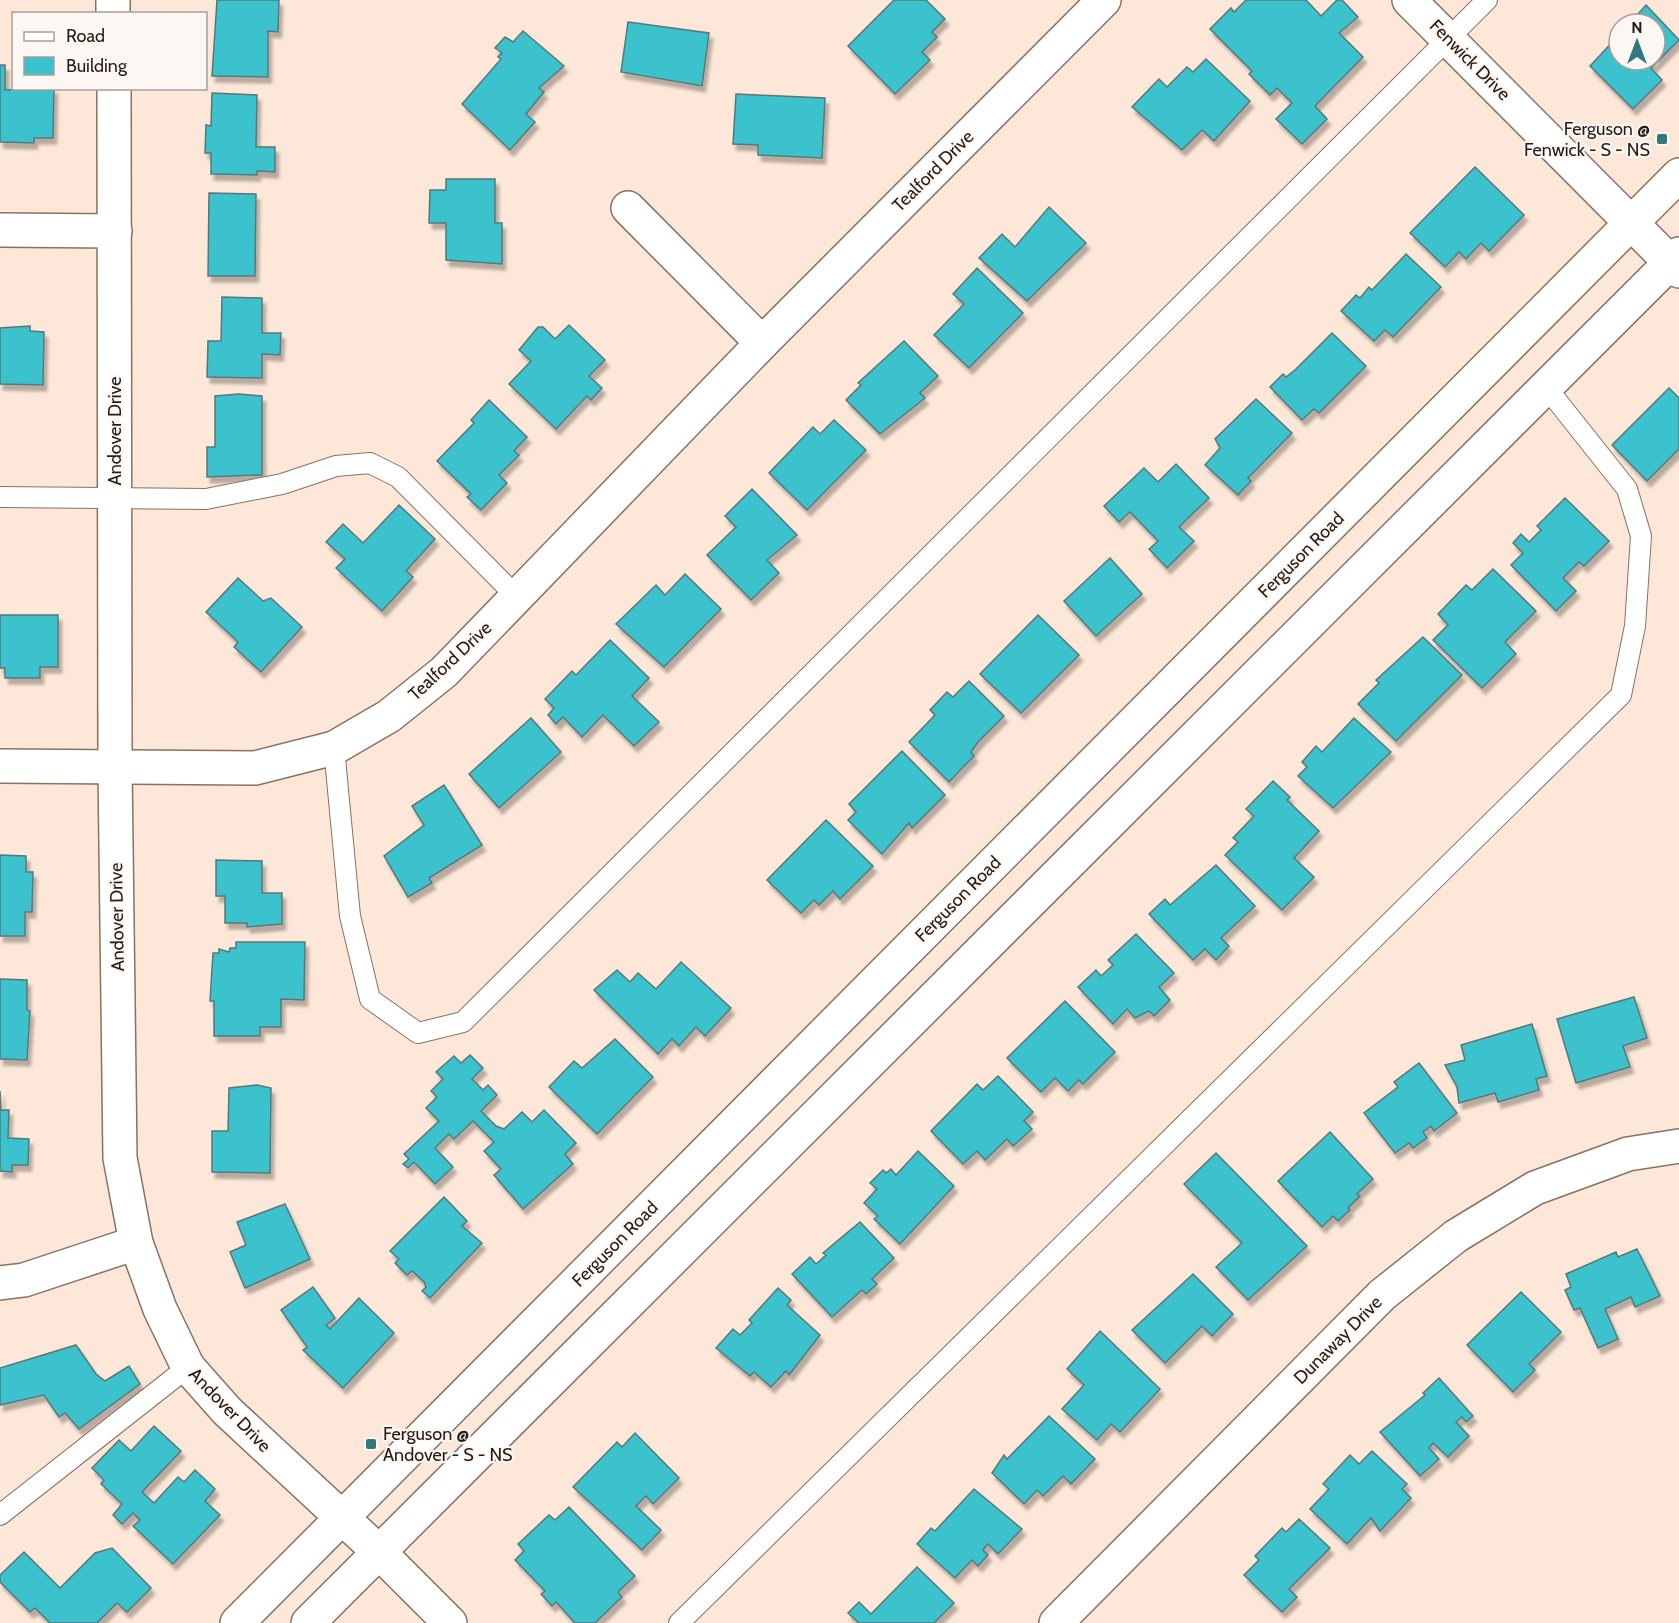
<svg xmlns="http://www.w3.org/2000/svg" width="1679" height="1623" font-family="Cabin,sans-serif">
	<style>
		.building { fill: #3ac2cc; stroke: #57787a; stroke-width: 1.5; filter: url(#shadow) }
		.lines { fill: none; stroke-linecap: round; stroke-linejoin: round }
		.lane-casing { stroke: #887262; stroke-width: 22 }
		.street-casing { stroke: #887262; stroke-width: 36 }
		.secondary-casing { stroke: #887262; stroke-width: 36 }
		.lane { stroke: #fff; stroke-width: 20 }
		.street { stroke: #fff; stroke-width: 33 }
		.secondary { stroke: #fff; stroke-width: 33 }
		.poi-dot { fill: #30797f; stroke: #fdf7f4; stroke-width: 2 }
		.labels { text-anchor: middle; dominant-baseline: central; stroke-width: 4.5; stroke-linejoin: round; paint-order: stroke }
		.street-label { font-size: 18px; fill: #251c15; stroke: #fdf7f4 }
		.poi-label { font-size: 18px; fill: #251c15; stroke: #fdf7f4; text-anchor: end }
	</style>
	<defs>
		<filter id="shadow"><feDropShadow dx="3.5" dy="6" stdDeviation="1.5" flood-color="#0004"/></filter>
	</defs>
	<rect width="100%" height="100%" fill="#fce7d8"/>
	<!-- building -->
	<g class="building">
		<path d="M217 0H279L278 32 268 31V77L212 76Z"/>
		<path d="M894 0H926L945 19 932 32 937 37 922 52 930 60 895 94 848 46Z"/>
		<path d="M1246 0H1306L1321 16 1337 0H1342L1358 17 1339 33 1363 57 1315 106 1327 119 1302 144 1276 119 1292 103 1277 88 1270 95 1249 74 1252 71 1210 29 1231 8 1234 12Z"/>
		<path d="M1646 5 1679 40 1651 68 1662 80 1633 109 1590 66 1619 35V60H1655V24H1629Z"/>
		<path d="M628 22 709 33 702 86 621 72Z"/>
		<path d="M523 31 564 66 539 88 544 92 526 114 535 122 510 150 462 104 501 59 498 57 502 53 495 48 505 37 513 42Z"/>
		<path d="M1206 59 1250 101 1214 141 1202 130 1182 150 1132 107 1159 79 1167 87 1187 67 1193 72Z"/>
		<path d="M0 65H5V90L54 88 53 138H34V143L0 142Z"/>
		<path d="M212 93 257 95 256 147H275V172L257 171V175L211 174V153H205L206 125 211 126Z"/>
		<path d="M736 94 825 98 822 158 758 155V145L733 144Z"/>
		<path d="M1475 167 1524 215 1489 251 1481 243 1466 259 1459 252 1445 267 1410 233Z"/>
		<path d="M446 179H495V223H502V264L446 260V223H429L430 190H446Z"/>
		<path d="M209 193 256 194 255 276H208Z"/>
		<path d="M1049 207 1086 243 1027 301 979 258 1002 234 1015 247Z"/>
		<path d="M1406 254 1441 287 1393 337 1385 330 1374 341 1341 311 1356 295 1360 298 1369 287 1372 290Z"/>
		<path d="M977 268 1023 313 969 368 934 335 964 304 953 294Z"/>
		<path d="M222 297 262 298V333H281L280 355 262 354V378L207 377 208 341H221Z"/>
		<path d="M569 325 605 360 589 376 602 388 591 400 587 396 556 429 509 384 531 361 519 350 538 327H543L555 339Z"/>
		<path d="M30 326V331L44 332 43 385 0 384V328Z"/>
		<path d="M1332 333 1366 366 1319 413 1314 409 1302 420 1270 387 1283 374 1286 377 1296 369Z"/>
		<path d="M904 341 938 376 920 393 925 398 880 434 846 400 861 385 858 383Z"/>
		<path d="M1669 388 1679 398V449L1647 481 1612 445Z"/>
		<path d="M239 394 262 396V475L207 477V447H215V396Z"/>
		<path d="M1256 399 1292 433 1248 478 1251 481 1238 495 1205 465 1220 448 1215 439Z"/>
		<path d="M489 400 527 437 514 451 519 455 499 475 507 483 481 510 467 497 471 494 437 461 474 423 471 420Z"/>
		<path d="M834 420 866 450 807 510 769 473 813 427 820 434Z"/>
		<path d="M1176 464 1209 498 1179 527 1194 541 1167 568 1149 549 1158 541 1130 512 1119 522 1104 506 1144 468 1158 482Z"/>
		<path d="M752 489 797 535 767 560 779 573 751 600 707 555 736 527 725 516Z"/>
		<path d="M1565 498 1609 541 1584 566 1579 562 1563 578 1576 591 1556 611 1511 565 1523 553 1513 543 1521 534 1529 542 1541 530 1537 526Z"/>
		<path d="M399 505 435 539 406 571 413 577 382 611 336 568 345 559 326 542 343 524 363 543Z"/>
		<path d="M1110 558 1142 594 1096 636 1064 601Z"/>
		<path d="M1493 569 1536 611 1505 642 1516 654 1482 688 1433 640 1448 625 1438 614 1466 585 1472 590Z"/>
		<path d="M685 574 721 609 664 667 616 624 656 585 665 595Z"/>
		<path d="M238 578 263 601 271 598 302 627 261 672 234 647 238 642 206 612Z"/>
		<path d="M0 615H58V667H40V678H5V668H0Z"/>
		<path d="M1038 615 1079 655 1021 713 980 674Z"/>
		<path d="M1423 637 1462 675 1396 741 1358 704 1379 683 1376 680Z"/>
		<path d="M610 640 649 678 632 696 659 722 634 746 603 715 582 737 563 717 556 724 548 715 554 708 545 699 572 671 576 675Z"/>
		<path d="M969 681 1004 716 978 742 971 752 974 756 949 782 909 742 935 715 930 710 947 692 953 697Z"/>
		<path d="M531 718 561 752 499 808 469 774Z"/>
		<path d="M1354 718 1391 752 1333 808 1298 776 1307 767 1302 762 1316 746 1322 752Z"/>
		<path d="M902 751 945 795 912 828 909 823 882 854 848 820 856 812 849 804Z"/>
		<path d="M1273 781 1290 797 1287 800 1319 831 1294 858 1314 877 1282 910 1225 855 1238 842 1233 838 1254 816 1246 809Z"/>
		<path d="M444 785 482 845 429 878 432 883 408 897 384 856 424 825 412 806Z"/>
		<path d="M826 820 873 866 840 899 833 891 819 905 814 900 801 913 767 880Z"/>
		<path d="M0 855 26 856V872H33L32 912H25V936H0Z"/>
		<path d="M216 860 262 861V893H282V924L247 927V923H225V896H216Z"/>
		<path d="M1216 865 1255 906 1221 938 1229 946 1216 960 1205 949 1193 960 1149 914 1165 899 1170 905Z"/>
		<path d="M1136 934 1174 973 1159 987 1170 1000 1154 1016 1149 1011 1135 1018 1127 1009 1113 1024 1078 987 1096 970 1101 976 1113 965 1108 960Z"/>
		<path d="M236 942H305L304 1000 281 999V1027H260V1036H214V1001H210L213 953H219V949L229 952 230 948H236Z"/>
		<path d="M681 962 731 1008 705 1036 696 1027 679 1046 672 1039 658 1054 594 990 617 970 630 982 638 973 656 989Z"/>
		<path d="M0 979 27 980V1010L30 1011 27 1060 0 1059Z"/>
		<path d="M1634 997 1647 1038 1623 1046 1630 1067 1576 1083 1557 1019Z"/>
		<path d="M1065 1001 1115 1052 1083 1084 1079 1080 1068 1091 1055 1078 1041 1092 1007 1058Z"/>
		<path d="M1532 1024 1547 1076 1536 1079 1539 1090 1498 1102 1495 1093 1459 1103 1457 1087 1445 1065 1465 1060 1461 1045Z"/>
		<path d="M615 1039 653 1077 597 1134 549 1087 574 1061 582 1068Z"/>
		<path d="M470 1055 483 1068 472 1079 483 1090 488 1085 497 1095 481 1111 496 1126 504 1129 522 1112 532 1122 544 1110 576 1143 565 1154 573 1164 523 1209 494 1175 501 1169 484 1151 494 1142 473 1121 454 1139 449 1134 435 1148 453 1167 435 1184 414 1162 408 1168 403 1164 409 1159 404 1154 439 1121 426 1108 437 1097 431 1091 443 1079 436 1072 454 1056 461 1063Z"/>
		<path d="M1419 1063 1457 1113 1434 1131 1431 1126 1423 1132 1427 1138 1413 1148 1409 1143 1395 1153 1364 1113 1398 1087 1394 1082Z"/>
		<path d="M998 1076 1033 1112 1024 1121 1032 1129 1013 1146 1007 1139 985 1160 977 1151 963 1164 931 1131 977 1084 983 1090Z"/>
		<path d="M257 1085 271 1088 270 1173 212 1172V1131H228L229 1088Z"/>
		<path d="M0 1091 1 1110H9L8 1138 29 1139 28 1165H12V1172L0 1171Z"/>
		<path d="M1330 1132 1373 1179 1357 1194 1360 1196 1348 1208 1350 1210 1338 1221 1333 1216 1322 1227 1278 1181Z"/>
		<path d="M918 1151 954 1186 900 1244 874 1219 878 1216 864 1203 877 1189 870 1183 883 1170 886 1173 891 1169 896 1175Z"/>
		<path d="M1216 1153 1307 1246 1248 1300 1216 1267 1242 1243 1184 1184Z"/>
		<path d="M444 1197 467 1221 462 1226 482 1243 430 1298 422 1291 426 1287 424 1282 412 1271 407 1275 395 1263 399 1259 390 1251Z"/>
		<path d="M285 1204 310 1259 245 1288 230 1252 246 1245 237 1222Z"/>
		<path d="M860 1222 894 1258 872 1279 877 1284 866 1294 862 1290 832 1317 792 1274 810 1257 816 1264 826 1255 823 1253Z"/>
		<path d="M1637 1249 1660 1296 1635 1307 1631 1297 1605 1309 1618 1339 1598 1348 1580 1308 1574 1310 1565 1290 1571 1287 1566 1274 1616 1252 1618 1257Z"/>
		<path d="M1193 1274 1233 1314 1212 1336 1202 1326 1165 1363 1132 1330Z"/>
		<path d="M313 1287 335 1318 326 1325 330 1329 359 1298 394 1333 343 1388 303 1350 307 1347 281 1310Z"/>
		<path d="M778 1288 791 1300 787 1305 820 1335 789 1375 786 1371 771 1387 754 1372 750 1376 716 1348 733 1329 740 1335 752 1323 749 1320Z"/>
		<path d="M1521 1292 1561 1332 1529 1364 1535 1370 1513 1392 1467 1345Z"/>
		<path d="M1100 1331 1160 1389 1120 1432 1111 1424 1097 1440 1062 1409 1084 1385 1067 1369Z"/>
		<path d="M76 1345 96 1374 105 1381 129 1366 140 1384 79 1429 65 1413 59 1417 44 1395 0 1405V1368Z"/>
		<path d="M1439 1378 1473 1416 1466 1422 1462 1417 1456 1422 1469 1436 1448 1457 1433 1443 1429 1448 1439 1459 1420 1476 1380 1432 1425 1395 1423 1393Z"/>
		<path d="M1049 1416 1095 1459 1071 1484 1063 1476 1043 1496 1037 1490 1024 1504 992 1473 1004 1455 1007 1459Z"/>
		<path d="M154 1426 181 1451 142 1492 154 1503 178 1477 184 1482 195 1470 215 1489 205 1501 220 1515 173 1564 133 1526 140 1520 133 1513 122 1524 113 1515 122 1504 101 1484 104 1480 92 1468 119 1440 131 1451Z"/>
		<path d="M635 1433 679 1478 653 1504 646 1496 636 1506 661 1530 642 1550 573 1487 617 1442 622 1447Z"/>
		<path d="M1372 1451 1407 1484 1402 1489 1411 1498 1380 1531 1371 1518 1347 1544 1310 1509 1329 1489 1323 1484 1350 1455 1359 1464Z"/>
		<path d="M974 1489 1022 1529 998 1554 988 1544 983 1550 988 1555 978 1566 972 1560 955 1578 917 1544 931 1528 935 1531Z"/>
		<path d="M569 1507 635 1576 618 1592 622 1597 595 1623H575L556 1602 552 1606 541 1594 545 1591 515 1560 524 1551 518 1544 549 1515 555 1520Z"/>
		<path d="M1299 1519 1330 1548 1289 1589 1297 1597 1282 1612 1244 1575 1259 1560 1255 1556 1282 1528 1286 1532Z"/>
		<path d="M112 1548 151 1588 127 1612 117 1603 97 1623H50L35 1608 30 1612 0 1582V1575L24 1552 60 1588 95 1553Z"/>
		<path d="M917 1567 954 1603 934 1623H859L848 1613 859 1602 871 1614Z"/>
	</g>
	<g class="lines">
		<!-- lane casing -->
		<g class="lane-casing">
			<g id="lane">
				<path d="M0 497 206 499 282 484 336 466 370 463 398 477 517 597"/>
				<path d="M334 748 350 916 370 999 418 1033 463 1022 1487 0"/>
				<path d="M0 1515 188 1367"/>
				<path d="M679 1623 1621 695 1635 626 1641 536 1627 489 1546 387"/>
			</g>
		</g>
		<!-- street casing -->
		<g class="street-casing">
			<g id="street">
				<path d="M113 0V14"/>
				<path d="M1409 0 1679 271"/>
				<path d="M114 88 115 768 120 1158 136 1243 160 1309 188 1367 227 1411 379 1552 450 1623"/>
				<path d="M628 208 762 343"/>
				<path d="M0 230 115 231"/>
				<path d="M0 766 255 768 334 748 389 716 444 672 762 343 1104 0"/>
				<path d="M0 1283 24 1280 136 1243"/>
				<path d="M1056 1623 1382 1295 1456 1236 1535 1188 1628 1154 1679 1146"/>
			</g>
		</g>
		<!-- secondary casing -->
		<g class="secondary-casing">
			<g id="secondary">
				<path d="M237 1623 1679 175"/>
				<path d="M308 1623 1679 254"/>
			</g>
		</g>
		<!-- lane -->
		<use href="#lane" class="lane"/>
		<!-- street -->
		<use href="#street" class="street"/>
		<!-- secondary -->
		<use href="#secondary" class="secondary"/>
	</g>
	<!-- markers -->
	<g class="poi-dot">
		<rect x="1656" y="133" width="12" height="12" rx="3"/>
		<rect x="365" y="1438" width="12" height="12" rx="3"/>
	</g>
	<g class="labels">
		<!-- street labels -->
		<g class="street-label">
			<text transform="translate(1470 60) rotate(45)">Fenwick Drive</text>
			<text transform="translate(933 171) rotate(-45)">Tealford Drive</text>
			<text transform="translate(115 431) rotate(-90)">Andover Drive</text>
			<text transform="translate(1301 555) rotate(-45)">Ferguson Road</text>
			<text transform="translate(450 661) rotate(-43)">Tealford Drive</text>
			<text transform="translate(958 899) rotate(-45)">Ferguson Road</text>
			<text transform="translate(117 917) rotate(-91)">Andover Drive</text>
			<text transform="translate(615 1244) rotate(-45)">Ferguson Road</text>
			<text transform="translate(1338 1340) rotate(-45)">Dunaway Drive</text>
			<text transform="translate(230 1410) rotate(46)">Andover Drive</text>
		</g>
		<!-- poi labels -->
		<g class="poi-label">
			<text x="1650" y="129">Ferguson @<tspan x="1650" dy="21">Fenwick - S - NS</tspan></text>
			<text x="383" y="1434" text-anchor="start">Ferguson @<tspan x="383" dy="21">Andover - S - NS</tspan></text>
		</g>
	</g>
	<!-- legend -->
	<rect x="12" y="12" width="195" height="78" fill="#fdf7f4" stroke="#a79f9b" stroke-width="1.5"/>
	<rect x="24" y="32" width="30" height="9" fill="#ffffff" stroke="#a79f9b" stroke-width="1.5"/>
	<text x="66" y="42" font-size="18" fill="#251c15">Road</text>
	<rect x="24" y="57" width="30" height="18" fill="#3ac2cc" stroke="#a79f9b" stroke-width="1.5"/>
	<text x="66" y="72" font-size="18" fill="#251c15">Building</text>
	<!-- north arrow -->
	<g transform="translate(1637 42)"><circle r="28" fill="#fdf7f4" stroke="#a79f9b" stroke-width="1.5"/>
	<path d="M0-4.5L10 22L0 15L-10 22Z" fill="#30797f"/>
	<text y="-9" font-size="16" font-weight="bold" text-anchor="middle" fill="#251c15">N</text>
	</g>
</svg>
